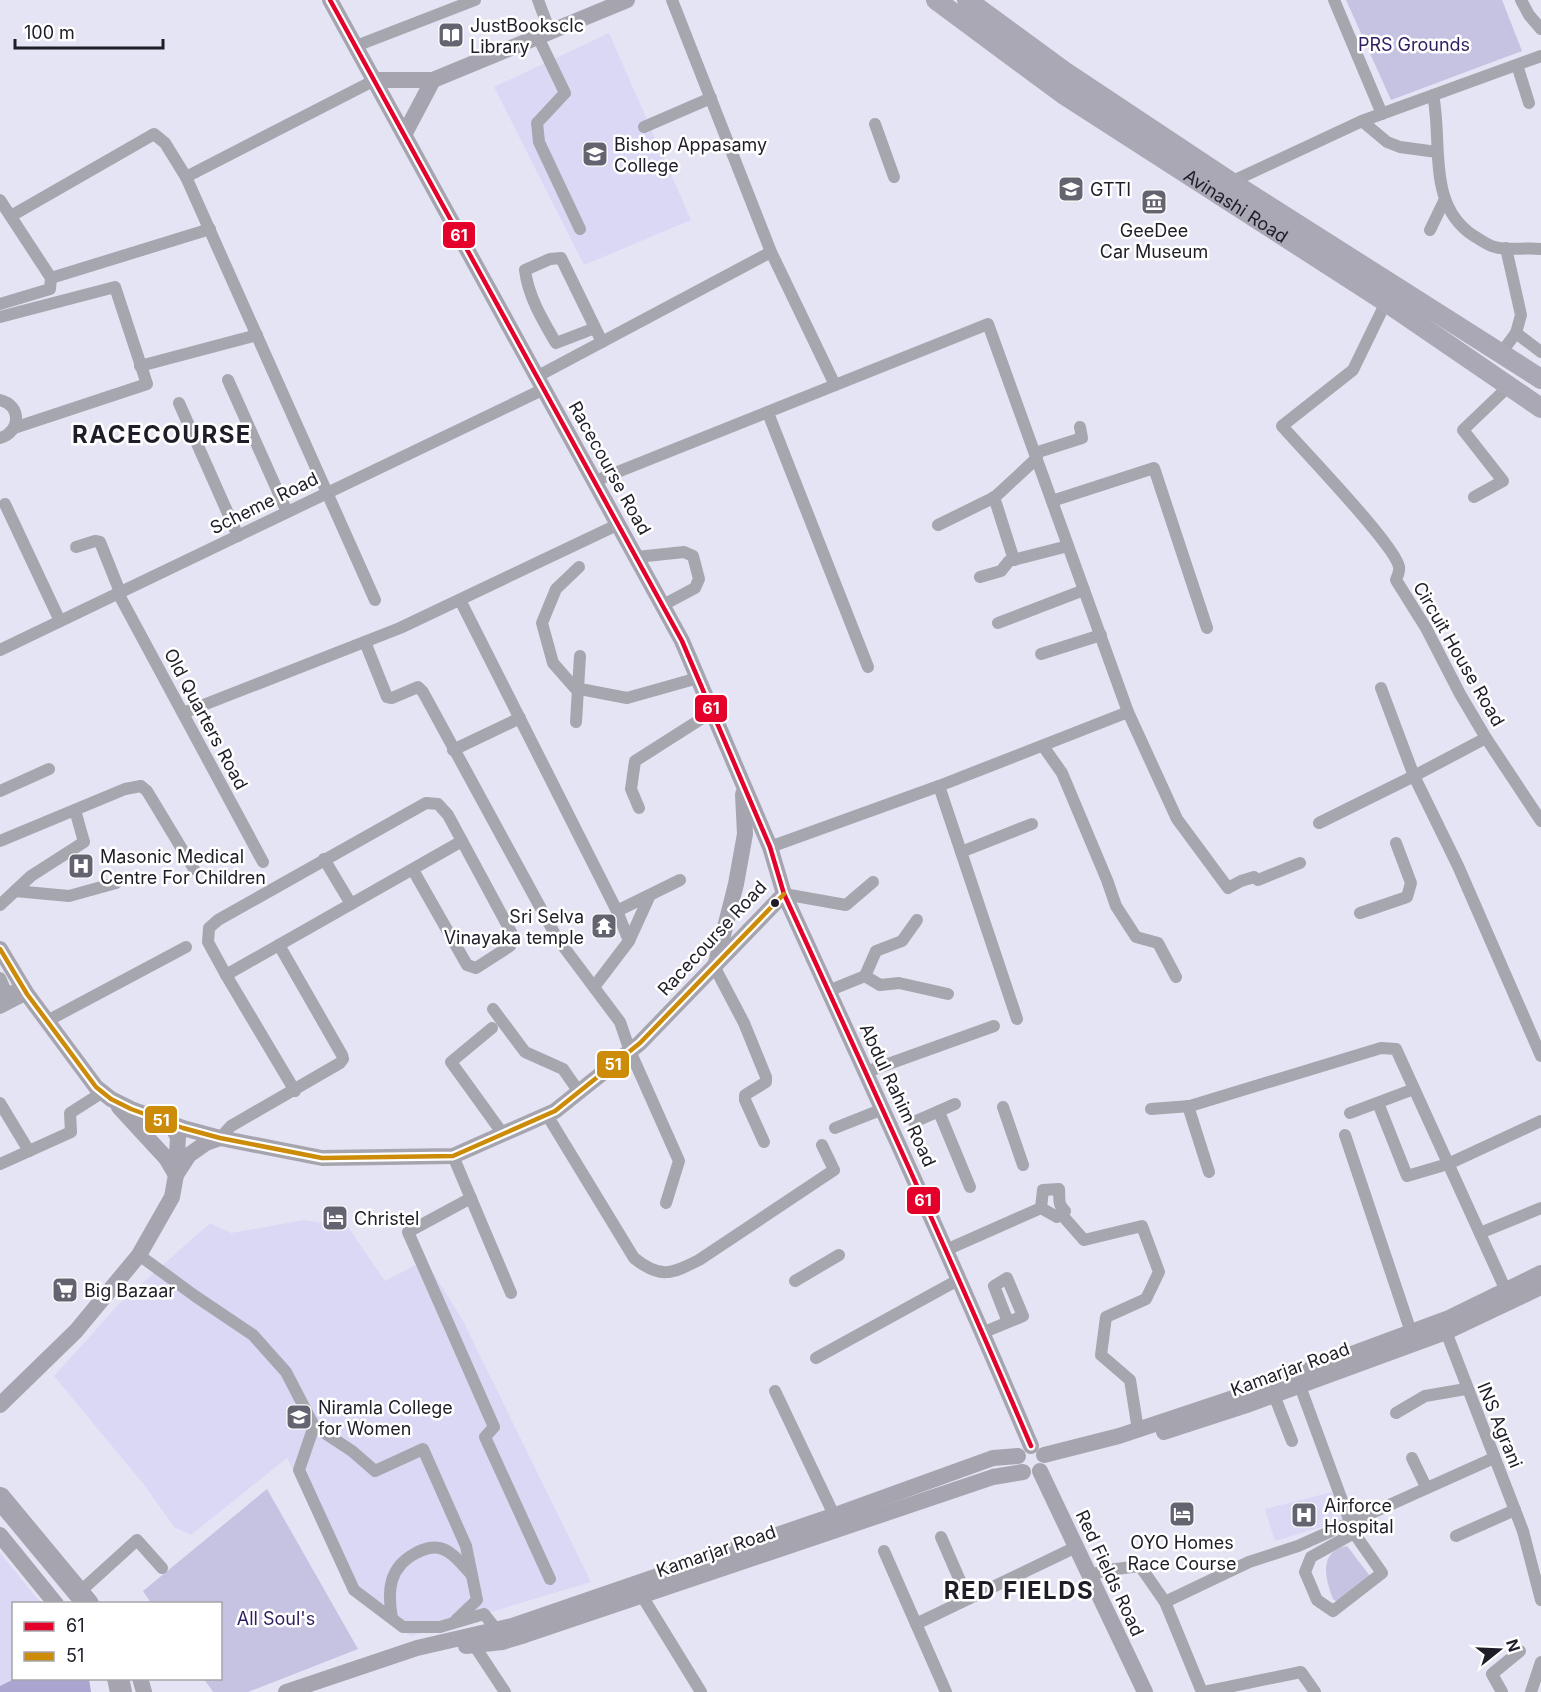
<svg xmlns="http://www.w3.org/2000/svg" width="1541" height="1692" font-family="Inter,sans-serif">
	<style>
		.built { fill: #dbd8f6 }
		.green { fill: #c6c2e2 }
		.water { fill: #aaa4d1 }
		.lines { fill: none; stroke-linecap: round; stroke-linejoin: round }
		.street { stroke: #a6a6ae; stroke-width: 12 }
		.secondary { stroke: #a6a5af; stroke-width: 16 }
		.primary { stroke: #aaa8b4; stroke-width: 20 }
		.highway { stroke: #a5a4af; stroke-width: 22 }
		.bus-1-casing { stroke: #fff; stroke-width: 9 }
		.bus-2-casing { stroke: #fff; stroke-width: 9 }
		.bus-1 { stroke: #e4002b; stroke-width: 4.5 }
		.bus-2 { stroke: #cc8b08; stroke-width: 4.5 }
		.bus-dot { fill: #1e1d28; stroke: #fff; stroke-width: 2 }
		.labels { text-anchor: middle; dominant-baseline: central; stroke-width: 5; stroke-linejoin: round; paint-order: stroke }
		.poi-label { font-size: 18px; fill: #1e1d28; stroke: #fff; text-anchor: start }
		.park-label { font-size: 18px; fill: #301e61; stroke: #fff }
		.street-label { font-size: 18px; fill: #1e1d28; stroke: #fff }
		.district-label { font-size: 24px; font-weight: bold; letter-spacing: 1.5px; fill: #1e1d28; stroke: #fff }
		.line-badge { stroke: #fff; stroke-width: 2 }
		.badge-label { font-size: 16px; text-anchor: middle; font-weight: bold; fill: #fff }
	</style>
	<rect width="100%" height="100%" fill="#e5e4f5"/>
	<!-- built -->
	<g class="built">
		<path d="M609 33 691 220 584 265 494 87Z"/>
		<path d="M304 1220 348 1227 385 1281 425 1260 462 1319 591 1582 410 1636 393 1611 374 1598 354 1590 287 1458 191 1535 174 1527 145 1486 54 1376 118 1305 210 1223 231 1233Z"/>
		<path d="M1332 1492 1342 1521 1275 1541 1265 1509Z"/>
		<path d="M0 1553 41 1603 14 1604V1679L0 1686Z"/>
	</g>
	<!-- green -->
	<g class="green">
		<path d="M1346 0H1502L1522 51 1391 100Z"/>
		<path d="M267 1489 358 1649 248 1692H213L204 1679 220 1678V1604L151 1603 143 1591Z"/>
		<path d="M1347 1546 1370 1576 1336 1601 1333 1599C1325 1578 1318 1552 1347 1546Z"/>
	</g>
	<!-- water -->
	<path class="water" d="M14 1679H89L91 1692H0V1686Z"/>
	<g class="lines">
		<!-- street -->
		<g class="street">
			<path d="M538 0 550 32"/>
			<path d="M672 0 771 252 835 385"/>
			<path d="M1334 0 1382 114"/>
			<path d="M1521 0 1529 15 1541 29"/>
			<path d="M538 37 565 93 537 123 539 142 580 229"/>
			<path d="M356 46 475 0"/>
			<path d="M1517 65 1529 103"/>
			<path d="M375 80 186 177 375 600"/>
			<path d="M1433 95C1443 143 1426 205 1474 236 1481 240 1487 245 1495 247 1509 251 1526 247 1541 249"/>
			<path d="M1362 121 1387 142 1400 147 1437 152"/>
			<path d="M875 124 894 177"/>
			<path d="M644 127 711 98"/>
			<path d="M1231 182 1362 121 1541 56"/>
			<path d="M0 200 51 278 50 289 0 304"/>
			<path d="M11 216 154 134 165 143 186 177"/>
			<path d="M1430 230 1445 199"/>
			<path d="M51 278 210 229"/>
			<path d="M1386 302 1353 370 1282 426C1302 449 1396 546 1399 567 1400 571 1397 577 1396 580L1426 628 1460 694 1486 738 1541 821"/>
			<path d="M0 317 115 287 147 384 14 428"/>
			<path d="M595 328 556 343C543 321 528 296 525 270L550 259 561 258 602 342"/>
			<path d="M1516 333 1541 352"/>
			<path d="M1501 353 1516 333 1521 315 1506 248"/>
			<path d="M140 366 257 335"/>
			<path d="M538 376 771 252"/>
			<path d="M228 380 287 512"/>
			<path d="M0 400C22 405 21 432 0 438"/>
			<path d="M179 403 238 536"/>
			<path d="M768 413 868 667"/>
			<path d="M1035 453 1082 438 1080 427"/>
			<path d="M595 481 988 324 1128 712 1177 819 1228 888 1241 881 1254 877 1258 880 1300 863"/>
			<path d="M994 497 1014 560"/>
			<path d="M1474 497 1503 481 1463 430 1509 386"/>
			<path d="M1052 501 1154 468 1207 628"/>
			<path d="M5 504 60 621"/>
			<path d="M938 525 995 497 1037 458"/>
			<path d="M76 547 95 541 100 542 120 592"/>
			<path d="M637 557 684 552 693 556 699 579 695 588 663 605"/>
			<path d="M579 567 556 589 542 623 553 663 575 688 627 698 698 678"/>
			<path d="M980 577 1001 571 1009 561 1068 546"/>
			<path d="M118 593 263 862"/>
			<path d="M460 600 617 911 629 941"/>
			<path d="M998 623 1084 590"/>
			<path d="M365 642 387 697 392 698 418 687 423 692 557 938 620 1022 630 1051 679 1161 666 1203"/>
			<path d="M0 650 544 389"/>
			<path d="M1041 654 1101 635"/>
			<path d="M1381 688 1414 776 1486 738"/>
			<path d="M183 713 400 628 619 524"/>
			<path d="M576 722 580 656"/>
			<path d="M1043 746 1062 773 1107 880 1116 906 1136 937 1158 943 1176 977"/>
			<path d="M453 750 520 718"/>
			<path d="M939 786 1017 1019"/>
			<path d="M0 791 49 769"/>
			<path d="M639 808 631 789 635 761 712 712"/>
			<path d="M1319 823 1414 776 1458 866 1541 1056"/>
			<path d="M0 841 125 789 141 786 147 791 194 869"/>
			<path d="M770 847 939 786 1128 712"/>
			<path d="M961 852 1032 824"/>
			<path d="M324 859 351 904"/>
			<path d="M15 891 69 896 116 883"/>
			<path d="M784 894 846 905 873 882"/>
			<path d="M0 905 31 876 84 842 75 810"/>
			<path d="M617 911 680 880"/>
			<path d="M1360 913 1407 897 1411 883 1396 843"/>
			<path d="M917 920 902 941 876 951 865 976 880 985 899 983 948 994"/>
			<path d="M714 966 744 1023 766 1077V1082L745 1095V1100L764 1142"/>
			<path d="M226 975 462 841"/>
			<path d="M0 978 7 994"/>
			<path d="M594 987 629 941 650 895"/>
			<path d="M828 991 865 976"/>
			<path d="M0 998 22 986"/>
			<path d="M0 1008 27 994"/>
			<path d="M493 1009 525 1052 563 1069 579 1092"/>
			<path d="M47 1021 186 947"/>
			<path d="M492 1028 451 1062 503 1134"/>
			<path d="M866 1072 994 1026"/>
			<path d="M295 1091 226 975 208 942 209 928 218 920 426 803 438 804 448 815 511 932 510 946 476 968 467 965 413 870"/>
			<path d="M0 1103 29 1151"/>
			<path d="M1378 1103 1407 1176 1448 1164 1541 1121"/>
			<path d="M1188 1106 1209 1172"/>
			<path d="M1003 1107 1023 1165"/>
			<path d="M1151 1109 1190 1106 1381 1048 1396 1049 1508 1295"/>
			<path d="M939 1112 970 1187"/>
			<path d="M1350 1113 1414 1089"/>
			<path d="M547 1115 634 1258C660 1279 671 1274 699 1260L834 1170 822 1145"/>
			<path d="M914 1122 955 1104"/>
			<path d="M835 1128 883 1109"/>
			<path d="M1345 1135 1411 1332"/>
			<path d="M220 1138 231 1126 340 1063 343 1059 342 1055 279 945"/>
			<path d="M453 1156 511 1293"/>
			<path d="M0 1164 71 1132 70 1113 103 1092"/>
			<path d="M471 1198 408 1232 494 1427 485 1437 550 1579"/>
			<path d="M1062 1215 1084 1240 1142 1226 1159 1272 1146 1299 1106 1317 1101 1355 1130 1380 1138 1430"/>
			<path d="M1480 1233 1541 1208"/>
			<path d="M946 1250 1041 1208 1043 1190 1059 1189C1060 1198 1057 1204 1065 1211L1057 1217 1041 1208"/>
			<path d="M139 1255 195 1296 253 1335 286 1372 314 1426 299 1470 354 1590 403 1627H440L484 1614 496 1629"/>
			<path d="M795 1281 839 1255"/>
			<path d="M1443 1324 1523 1531 1541 1600"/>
			<path d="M982 1333 1023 1316 1007 1278 994 1286 1008 1322"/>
			<path d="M816 1358 958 1280"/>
			<path d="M1300 1386 1354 1533 1382 1573 1333 1611 1317 1600 1305 1572 1311 1557 1354 1533"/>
			<path d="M775 1391 834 1515"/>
			<path d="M1274 1395 1292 1441"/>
			<path d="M1396 1413 1425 1396 1466 1389"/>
			<path d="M314 1426 352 1451 375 1471 423 1449 466 1546 477 1600 456 1620"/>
			<path d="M1412 1458 1426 1487"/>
			<path d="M1456 1536 1515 1510"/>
			<path d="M941 1537 968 1599"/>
			<path d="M884 1551 946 1692"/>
			<path d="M1089 1575 1108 1570 1140 1566 1165 1602 1202 1692"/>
			<path d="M84 1588 137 1540 162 1568"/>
			<path d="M642 1596 701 1692"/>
			<path d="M1165 1602 1249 1562 1298 1546 1494 1458"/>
			<path d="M392 1618C387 1590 389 1567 416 1553 421 1550 432 1546 439 1548 452 1550 463 1566 472 1575"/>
			<path d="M916 1624 1076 1547"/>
			<path d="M474 1645 505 1692"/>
			<path d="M1204 1692 1301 1672 1315 1692"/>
			<path d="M1502 1692 1492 1674 1520 1651"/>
			<path d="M1531 1692 1541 1662"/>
		</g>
		<!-- secondary -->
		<g class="secondary">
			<path d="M330 0 682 641 770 847 784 894C868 1077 952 1260 1031 1446"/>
			<path d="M375 80H433"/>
			<path d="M405 133 433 80 627 0"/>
			<path d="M0 949 27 994 96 1087 111 1099 131 1109 183 1128 220 1138 322 1158 453 1156 555 1111 640 1043 784 894"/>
			<path d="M716 963 736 884 745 834 743 794"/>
			<path d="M119 1107 166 1158 176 1175"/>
			<path d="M171 1125 178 1137 176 1171"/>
			<path d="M0 1405 76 1331 139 1255 172 1197 176 1175 189 1155 206 1143 220 1138"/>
			<path d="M1164 1432 1244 1406 1446 1332 1541 1287"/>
			<path d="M1044 1455 1119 1436 1230 1399 1449 1318 1541 1273"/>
			<path d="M1040 1471 1145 1692"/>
			<path d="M0 1535 56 1604"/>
			<path d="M466 1646 502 1642 525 1635 993 1477 1023 1472"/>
			<path d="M140 1678 144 1692"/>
			<path d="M286 1692 417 1648 512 1626 838 1514 993 1458 1018 1456"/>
		</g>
		<!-- primary -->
		<g class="primary">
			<path id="s1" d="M936 0 1063 94 1386 302 1541 408"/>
			<path d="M967 0 1064 71 1231 182 1541 379"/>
		</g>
		<!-- highway -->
		<g class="highway">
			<path d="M0 1498 88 1604"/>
			<path d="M118 1678 121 1692"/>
		</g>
		<!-- bus-1 casing -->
		<g class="bus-1-casing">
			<path id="bus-1" d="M330 0 682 641 770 847 784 894C868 1077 952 1260 1031 1446"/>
		</g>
		<!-- bus-2 casing -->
		<g class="bus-2-casing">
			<path id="bus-2" d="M0 949 27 994 96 1087 111 1099 131 1109 183 1128 220 1138 322 1158 453 1156 555 1111 640 1043 784 894"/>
		</g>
		<!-- bus-1 -->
		<use href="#bus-1" class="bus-1"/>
		<!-- bus-2 -->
		<use href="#bus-2" class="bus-2"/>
	</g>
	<!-- icons -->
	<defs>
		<g id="library-square" transform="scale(1.35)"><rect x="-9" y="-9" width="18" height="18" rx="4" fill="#646370" stroke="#fff"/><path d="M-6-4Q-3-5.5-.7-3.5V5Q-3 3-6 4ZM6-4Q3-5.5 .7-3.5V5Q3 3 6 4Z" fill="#fff"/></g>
		<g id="university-square" transform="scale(1.35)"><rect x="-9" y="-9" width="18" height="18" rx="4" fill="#646370" stroke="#fff"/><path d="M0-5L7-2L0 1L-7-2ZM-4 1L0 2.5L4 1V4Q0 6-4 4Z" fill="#fff"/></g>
		<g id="museum-square" transform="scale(1.35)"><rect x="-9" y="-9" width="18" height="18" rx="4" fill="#646370" stroke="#fff"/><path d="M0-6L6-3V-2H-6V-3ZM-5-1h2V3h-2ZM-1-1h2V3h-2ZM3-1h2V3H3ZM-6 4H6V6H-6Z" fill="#fff"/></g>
		<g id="hospital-square" transform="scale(1.35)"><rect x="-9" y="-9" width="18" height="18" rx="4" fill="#646370" stroke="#fff"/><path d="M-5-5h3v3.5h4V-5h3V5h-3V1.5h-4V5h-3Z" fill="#fff"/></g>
		<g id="temple-square" transform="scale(1.35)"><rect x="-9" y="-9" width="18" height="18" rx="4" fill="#646370" stroke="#fff"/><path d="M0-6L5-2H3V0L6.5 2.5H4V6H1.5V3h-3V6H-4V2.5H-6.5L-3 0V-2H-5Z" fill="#fff"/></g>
		<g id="hotel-square" transform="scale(1.35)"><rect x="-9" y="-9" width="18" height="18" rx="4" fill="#646370" stroke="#fff"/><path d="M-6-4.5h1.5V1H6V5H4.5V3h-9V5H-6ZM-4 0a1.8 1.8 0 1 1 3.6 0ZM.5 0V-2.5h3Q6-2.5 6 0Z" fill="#fff"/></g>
		<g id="supermarket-square" transform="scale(1.35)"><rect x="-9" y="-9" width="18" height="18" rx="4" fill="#646370" stroke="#fff"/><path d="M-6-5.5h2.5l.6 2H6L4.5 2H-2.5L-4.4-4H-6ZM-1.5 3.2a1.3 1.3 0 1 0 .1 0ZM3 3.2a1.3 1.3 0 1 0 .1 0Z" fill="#fff"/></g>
	</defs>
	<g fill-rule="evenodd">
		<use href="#library-square" x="451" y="35"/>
		<use href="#university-square" x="595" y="154"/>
		<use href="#university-square" x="1071" y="189"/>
		<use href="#museum-square" x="1154" y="202"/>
		<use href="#hospital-square" x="81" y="866"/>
		<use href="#temple-square" x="604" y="926"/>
		<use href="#hotel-square" x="335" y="1218"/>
		<use href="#supermarket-square" x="65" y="1290"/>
		<use href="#university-square" x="299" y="1417"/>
		<use href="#hotel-square" x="1182" y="1514"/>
		<use href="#hospital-square" x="1304" y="1515"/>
	</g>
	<!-- markers -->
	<circle class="bus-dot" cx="775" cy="903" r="5"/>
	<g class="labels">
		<!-- poi labels -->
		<g class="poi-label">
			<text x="470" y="25">JustBooksclc<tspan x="470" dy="21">Library</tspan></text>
			<text x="614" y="144">Bishop Appasamy<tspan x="614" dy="21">College</tspan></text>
			<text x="1090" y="189">GTTI</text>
			<text x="1154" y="230" text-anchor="middle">GeeDee<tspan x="1154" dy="21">Car Museum</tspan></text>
			<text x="100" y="856">Masonic Medical<tspan x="100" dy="21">Centre For Children</tspan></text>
			<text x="584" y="916" text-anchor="end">Sri Selva<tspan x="584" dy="21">Vinayaka temple</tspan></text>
			<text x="354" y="1218">Christel</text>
			<text x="84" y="1290">Big Bazaar</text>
			<text x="318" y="1407">Niramla College<tspan x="318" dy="21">for Women</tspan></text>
			<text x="1324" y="1505">Airforce<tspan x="1324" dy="21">Hospital</tspan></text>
			<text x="1182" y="1542" text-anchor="middle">OYO Homes<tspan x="1182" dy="21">Race Course</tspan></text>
		</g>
		<!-- park labels -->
		<g class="park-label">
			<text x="1414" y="44">PRS Grounds</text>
			<text x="276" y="1618">All Soul's</text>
		</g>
		<!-- street labels -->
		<g class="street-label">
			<text stroke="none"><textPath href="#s1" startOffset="364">Avinashi Road</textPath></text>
			<text transform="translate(610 468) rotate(61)">Racecourse Road</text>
			<text transform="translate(264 503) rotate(-26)">Scheme Road</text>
			<text transform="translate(1459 654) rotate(60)">Circuit House Road</text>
			<text transform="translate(206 719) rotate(62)">Old Quarters Road</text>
			<text transform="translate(712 938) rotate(-47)">Racecourse Road</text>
			<text transform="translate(898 1095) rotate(65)">Abdul Rahim Road</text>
			<text transform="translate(1290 1369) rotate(-20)">Kamarjar Road</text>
			<text transform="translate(1500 1425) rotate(68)">INS Agrani</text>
			<text transform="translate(716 1551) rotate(-19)">Kamarjar Road</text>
			<text transform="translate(1110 1573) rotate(65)">Red Fields Road</text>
		</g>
		<!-- district labels -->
		<g class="district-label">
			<text x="162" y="434">RACECOURSE</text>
			<text x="1019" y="1590">RED FIELDS</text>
		</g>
	</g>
	<g class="line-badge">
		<rect x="442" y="221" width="34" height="28" rx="6" fill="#e4002b"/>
		<rect x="694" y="694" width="34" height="29" rx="6" fill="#e4002b"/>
		<rect x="596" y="1050" width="34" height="29" rx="6" fill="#cc8b08"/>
		<rect x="144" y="1105" width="34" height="29" rx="6" fill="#cc8b08"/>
		<rect x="906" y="1186" width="35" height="29" rx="6" fill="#e4002b"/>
	</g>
	<g class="badge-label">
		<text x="459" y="241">61</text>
		<text x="711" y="714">61</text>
		<text x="613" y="1070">51</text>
		<text x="161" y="1126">51</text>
		<text x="923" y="1206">61</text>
	</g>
	<!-- legend -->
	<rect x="12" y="1602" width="210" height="78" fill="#ffffff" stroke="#a5a5a9" stroke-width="1.5"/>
	<rect x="24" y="1622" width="30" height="9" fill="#e4002b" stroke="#a5a5a9" stroke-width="1.5"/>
	<text x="66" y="1632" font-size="18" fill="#1e1d28">61</text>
	<rect x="24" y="1652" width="30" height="9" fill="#cc8b08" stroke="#a5a5a9" stroke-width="1.5"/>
	<text x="66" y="1662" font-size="18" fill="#1e1d28">51</text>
	<!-- north arrow -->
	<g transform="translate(1499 1650) rotate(72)" stroke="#ffffff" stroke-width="4.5" paint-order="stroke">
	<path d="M0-4.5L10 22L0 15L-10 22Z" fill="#1e1d28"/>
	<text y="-9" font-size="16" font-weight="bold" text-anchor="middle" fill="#1e1d28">N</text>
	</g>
	<!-- scale -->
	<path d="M15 39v9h148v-9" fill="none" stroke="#1e1d28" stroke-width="3"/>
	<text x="24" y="39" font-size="18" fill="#1e1d28" stroke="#ffffff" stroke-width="4.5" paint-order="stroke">100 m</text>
</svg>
